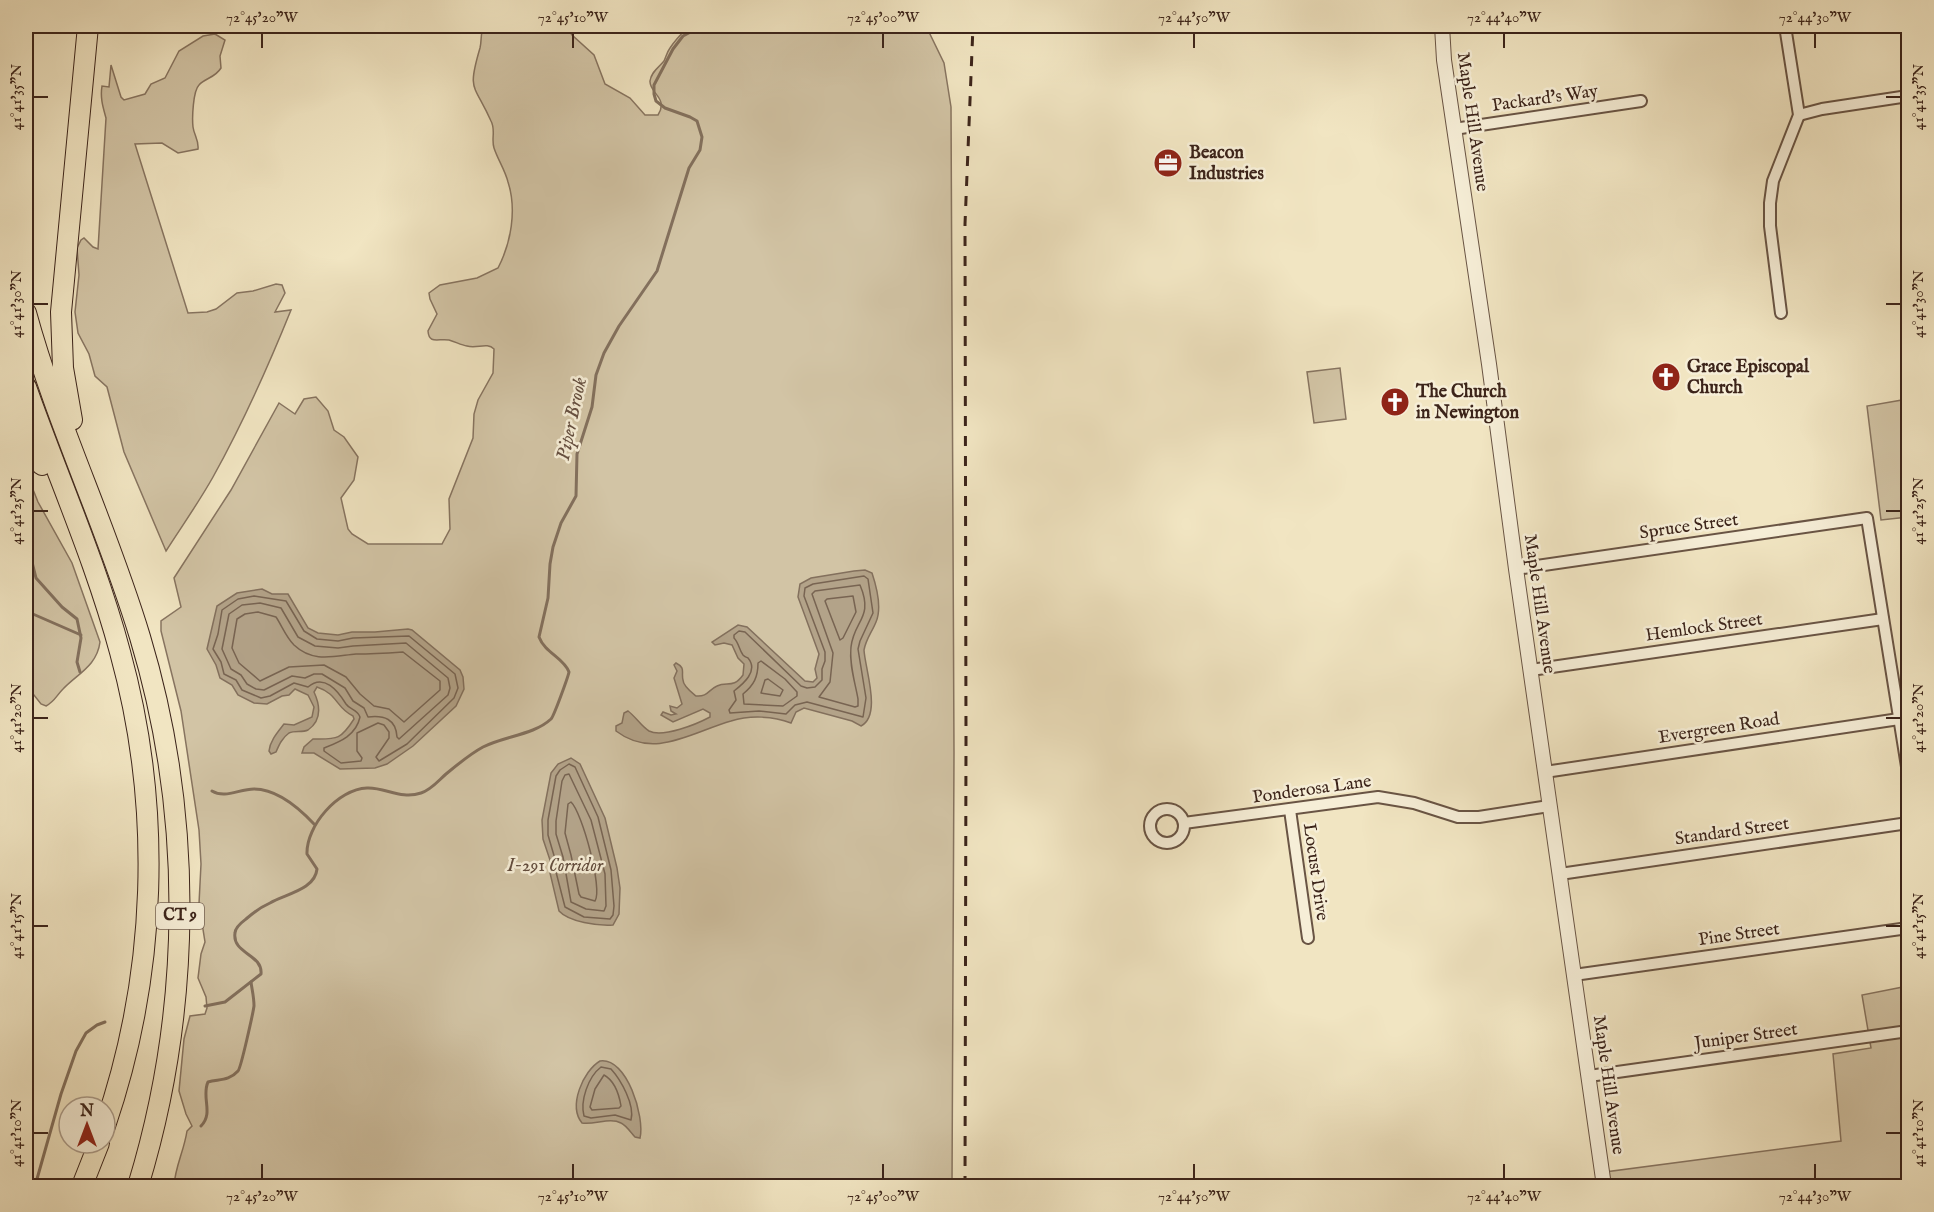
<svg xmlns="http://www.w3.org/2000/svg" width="1934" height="1212" font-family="'IM FELL English',serif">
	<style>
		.green { fill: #d2c4a5; stroke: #877460; stroke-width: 1.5 }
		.water { fill: #b3a389; stroke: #83705d; stroke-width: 1.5 }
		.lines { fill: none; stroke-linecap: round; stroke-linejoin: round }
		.shore { stroke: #786452; stroke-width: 1.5 }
		.stream { stroke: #83705d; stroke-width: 3 }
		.minor-casing { stroke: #695444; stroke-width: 14 }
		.tertiary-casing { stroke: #695444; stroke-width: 16 }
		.motorway-casing { stroke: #3c241a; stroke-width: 22 }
		.minor { stroke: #f6eed7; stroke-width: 10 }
		.tertiary { stroke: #f6eed7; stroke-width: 14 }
		.motorway { stroke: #f1e5c2; stroke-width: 20 }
		.rail { stroke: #3c241a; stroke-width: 3; stroke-dasharray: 10 10; stroke-linecap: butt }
		.ticks { fill: none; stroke: #3c241a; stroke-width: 2 }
		.labels { text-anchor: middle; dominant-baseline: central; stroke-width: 5; stroke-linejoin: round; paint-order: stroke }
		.shield { fill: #f6eed7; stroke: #746153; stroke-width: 1.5 }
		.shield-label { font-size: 16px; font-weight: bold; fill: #3c241a }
		.street-label { font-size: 18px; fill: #3c241a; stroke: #f6eed7 }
		.poi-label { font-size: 18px; font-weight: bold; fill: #3c241a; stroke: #f6eed7; text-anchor: start }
		.park-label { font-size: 18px; font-style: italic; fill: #624c3d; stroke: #f6eed7 }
		.water-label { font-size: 20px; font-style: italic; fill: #665041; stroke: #f6eed7 }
		.neatline { fill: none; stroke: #3c241a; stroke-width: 2 }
		.ticks-label { font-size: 15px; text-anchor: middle; fill: #3c241a }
	</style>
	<rect width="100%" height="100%" fill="#f1e5c2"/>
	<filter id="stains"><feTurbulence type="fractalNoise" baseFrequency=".00333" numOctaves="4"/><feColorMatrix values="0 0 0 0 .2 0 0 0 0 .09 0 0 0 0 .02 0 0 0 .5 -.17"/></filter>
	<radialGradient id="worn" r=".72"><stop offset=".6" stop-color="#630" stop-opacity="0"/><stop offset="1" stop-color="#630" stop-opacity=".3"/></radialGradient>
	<!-- green -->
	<g class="green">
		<path d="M484 26H566L572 35 594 55 605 84 630 98 645 115H658C669 98 649 93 650 81 651 72 659 67 664 61 666 57 667 52 670 48 675 40 682 33 689 26H926L944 63 951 107 954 752 952 1186H174C175 1167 184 1151 187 1131L192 1126 186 1114 179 1091 184 1039 190 1016 205 1014 207 1008 206 997 198 978 201 954 205 942 199 904 201 864 199 830 181 711 161 631V621L181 607 174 578 231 490 279 403 295 414 304 399 316 397 328 411 334 430 344 437 358 457 354 480 341 498 348 529 352 534 368 544H442L450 529 449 499 473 438 474 414 478 400 493 373 494 349C487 342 477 349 467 346 461 345 456 342 449 340 439 338 429 345 428 331L437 314 430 299 429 293 440 285 477 278 498 268C511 243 517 210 508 182 505 170 498 160 494 148 491 139 496 130 491 121 474 83 467 92 480 48 482 40 480 33 484 26Z"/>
		<path d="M215 34 225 40 220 56 221 68C215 78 205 78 199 85 193 91 192 118 193 127 194 135 199 140 198 149L178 153 162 143 135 144 188 313 207 312 216 309 237 293 253 291 276 284 282 285 285 293 275 312 291 310C268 367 243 423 213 477 199 502 182 526 166 551L124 452 107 387 95 376 89 354 78 333 75 312 79 275 77 248 81 240 84 238 93 247 98 249 106 118C103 107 100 98 102 86L109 87 111 65 121 97 124 100 145 94 151 84 165 78 179 51 203 36Z"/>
		<path d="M1340 368 1346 419 1314 423 1307 372Z"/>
		<path d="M1908 399V517L1881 520 1867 406Z"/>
		<path d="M26 472 38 502 72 563 100 642C97 666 77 674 63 689 56 696 55 701 46 706L41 704 26 685Z"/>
		<path d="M1908 986V1186H1606L1605 1172 1841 1141 1833 1054 1871 1048 1862 995Z"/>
	</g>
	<!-- water -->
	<g class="water">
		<path d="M854 571 865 570 872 573C877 588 882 608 876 622 872 632 866 639 864 650 865 669 882 715 861 726L852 721 804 708 796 712 791 723C773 716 750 715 731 721 692 732 654 760 616 731V726L622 723 624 713 628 711C636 717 641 726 649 731 663 738 697 724 710 717V713L703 709 673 722 661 715 663 712 671 715 676 714 671 711 670 706 677 708 682 704 674 678 677 671 674 665 676 663C686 668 681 672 683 680 683 686 691 692 696 696 708 697 708 690 717 686 727 681 733 689 743 675L744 664 738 658 732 645 724 643 715 645 712 642 738 625 747 627 805 681 813 682 817 678 815 669 819 654 798 597 800 584 811 578Z"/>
		<path d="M262 589 272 594H288L308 628 318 633 338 635 352 632H375L408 629 412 630 460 670 463 677 464 689 456 706 413 746 387 764 375 768 340 769 314 753H302L304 747 313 739C336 739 340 741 354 719L353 716C336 708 338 694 317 687L314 692C320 705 322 720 308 730 302 733 295 730 289 733 282 738 279 745 276 752L271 754 269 751C270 741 277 733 284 724L294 725 312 717 314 707 308 695 295 689 289 695 282 696 267 704 254 703 238 695 232 685 220 678 216 665 207 649 217 606 237 593Z"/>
		<path d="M571 758 580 764 605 818 617 868 620 888 619 914 613 925C598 926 569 922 559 911L550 873V860L543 839 542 820 551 773 558 764Z"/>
		<path d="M600 1061C627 1057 645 1117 640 1138L635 1137C631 1133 627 1126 621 1123 610 1117 595 1125 582 1123 568 1106 583 1071 600 1061Z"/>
	</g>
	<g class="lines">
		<!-- shore -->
		<g class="shore">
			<path d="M864 576 868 579 873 613 860 641 858 649 866 698 863 717 807 702 795 705 786 714 759 711 730 713 729 710 736 700 734 691C743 684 759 671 748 658 746 657 745 657 743 655 739 650 739 643 734 638V635L739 631 745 632 801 686 807 688 815 687 822 680V669L825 661V652L804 596 805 588 813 584Z"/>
			<path d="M860 585C874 618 854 620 851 647 849 664 855 682 858 699V706L855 707 819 697 830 682 833 653 812 594 815 591Z"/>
			<path d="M254 596 286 601 304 631 317 639 338 641 353 638 409 636 455 674 458 688 454 698 407 744 379 761 376 757 389 738V732L384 725 378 723 357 733V751L362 758 361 761 341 763 324 751V748C339 742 356 736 360 717 357 709 350 710 346 704 338 691 324 673 308 687L294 683 270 696 261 698 242 690 236 680 224 674 221 662 213 649 218 634 222 610 238 599Z"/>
			<path d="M853 596 856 612 843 638 840 640 825 601 827 599Z"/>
			<path d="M260 603 281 608 298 637 315 646 338 648 353 646 406 643 448 678 450 688 448 695 399 739 397 737C396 719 384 715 368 717L364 708 353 701 345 688 322 674H314L305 678 292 676 264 690 256 689 247 684 241 675 231 669 222 649 229 614 242 605Z"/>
			<path d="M258 612 276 617C282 626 286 637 294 645 313 663 334 656 356 654 372 654 388 653 403 652L440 681V690L404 722 389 709 374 706 360 694 346 677 324 665 289 667 260 681 239 663 232 648 237 619 245 614Z"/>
			<path d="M761 661 785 679 797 692V696L783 706 744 704 743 694C754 685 758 677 758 663Z"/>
			<path d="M768 679 783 690 780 696 761 693 765 680Z"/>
			<path d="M569 764 575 767 598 817 611 870 614 906 613 915 610 919 584 917 565 907 556 872 555 859 548 835V820L556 776 560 770Z"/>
			<path d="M569 774 591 820 605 874 606 906 604 911 586 909 571 902 563 857 556 834V821L562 781 565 775Z"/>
			<path d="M571 802C582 812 603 889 595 901L581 897 579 894 571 855 565 833 568 804Z"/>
			<path d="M601 1067 611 1069C621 1080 635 1105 631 1120L615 1115 591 1118 584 1116C580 1101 588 1077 601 1067Z"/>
			<path d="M604 1075C615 1081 619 1094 621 1106L619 1108 592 1110 590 1107 595 1089Z"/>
		</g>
		<!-- stream -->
		<g class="stream">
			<path d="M26 538 36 578 62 607 77 619 81 638 77 662 80 672"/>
			<path d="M26 611 81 635"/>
			<path d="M212 791C225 799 239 789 254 789 278 789 299 808 314 824"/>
			<path d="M205 1006 225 1002 261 974C263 954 232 954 235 933 235 927 242 922 246 919 254 912 261 907 270 903 285 894 315 890 317 869L307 854C306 826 338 789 367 788 385 787 401 800 421 793 431 790 438 781 446 774 458 764 470 754 483 747 504 736 534 735 551 719 554 716 568 677 569 672 564 658 545 653 539 637L548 598 550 564 553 547 561 523 576 496 577 454 592 407 596 375 604 353 619 326 657 271 689 168 700 150 702 137 697 121 690 117 665 108 656 101 654 94V85L673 49 683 36 702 26"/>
			<path d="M201 1126C214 1113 201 1097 208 1082 220 1079 229 1081 238 1071 241 1068 253 1013 254 1006 254 997 252 990 251 982"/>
			<path d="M35 1186 61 1094 76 1051 86 1033 97 1025 105 1022"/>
		</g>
		<!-- minor casing -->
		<g class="minor-casing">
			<g id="minor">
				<path d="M1799 115 1822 109 1908 96"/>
				<path d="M1454 129 1641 101"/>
				<path d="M1781 313 1770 226V203L1773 181 1799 115 1785 26"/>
				<path d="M1516 569 1867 518 1908 773"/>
				<path d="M1531 670 1883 619"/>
				<path d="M1545 772 1899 719"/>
				<circle cx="1167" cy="826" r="17"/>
				<path d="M1290 810 1308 938"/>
				<path d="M1184 823 1378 797 1414 803 1458 817H1479L1549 806"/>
				<path d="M1560 874 1908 823"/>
				<path d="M1574 975 1908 928"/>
				<path d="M1589 1076 1908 1031"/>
			</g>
		</g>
		<!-- tertiary casing -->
		<g class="tertiary-casing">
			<path id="tertiary" d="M1442 26 1444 60 1489 364 1516 569 1604 1186"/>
		</g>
		<!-- motorway casing -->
		<g class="motorway-casing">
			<g id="motorway">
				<path d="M26 313C56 423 107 527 140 637 194 816 192 1009 138 1186"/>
				<path d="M26 387C57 475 96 562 120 652 163 808 157 974 105 1126"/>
				<path d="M72 420 63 368 61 312 88 26"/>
				<path d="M26 430 42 465"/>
				<path d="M82 1186 99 1143"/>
			</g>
		</g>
		<!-- minor -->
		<use href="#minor" class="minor"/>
		<!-- tertiary -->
		<use href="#tertiary" class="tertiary"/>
		<!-- motorway -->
		<use href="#motorway" class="motorway"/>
		<!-- rail -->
		<path class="rail" d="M965 1186 966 740 965 224 973 26"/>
	</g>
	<!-- ticks -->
	<path class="ticks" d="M262 33V48M573 33V48M883 33V48M1194 33V48M1504 33V48M1815 33V48M33 97H48M1886 97H1901M33 304H48M1886 304H1901M33 511H48M1886 511H1901M33 718H48M1886 718H1901M33 926H48M1886 926H1901M33 1133H48M1886 1133H1901M262 1164V1179M573 1164V1179M883 1164V1179M1194 1164V1179M1504 1164V1179M1815 1164V1179"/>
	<!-- icons -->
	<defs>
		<g id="office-disc" transform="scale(1.5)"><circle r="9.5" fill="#8f2418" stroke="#f6eed7"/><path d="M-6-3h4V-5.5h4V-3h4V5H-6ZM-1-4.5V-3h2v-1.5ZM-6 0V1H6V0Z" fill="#fff"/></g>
		<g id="church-disc" transform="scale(1.5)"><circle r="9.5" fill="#8f2418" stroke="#f6eed7"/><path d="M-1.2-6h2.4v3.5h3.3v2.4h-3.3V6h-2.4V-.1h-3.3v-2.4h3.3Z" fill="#fff"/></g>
	</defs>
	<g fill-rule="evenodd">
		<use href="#office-disc" x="1168" y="163"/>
		<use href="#church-disc" x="1666" y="377"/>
		<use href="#church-disc" x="1395" y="402"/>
	</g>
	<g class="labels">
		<!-- shield labels -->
		<rect class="shield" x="156" y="903" width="48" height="26" rx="4.5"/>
		<g class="shield-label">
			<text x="180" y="916">CT 9</text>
		</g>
		<!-- street labels -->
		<g class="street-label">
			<text transform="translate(1545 99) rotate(-8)">Packard's Way</text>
			<text transform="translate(1472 122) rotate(82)">Maple Hill Avenue</text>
			<text transform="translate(1689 527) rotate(-8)">Spruce Street</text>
			<text transform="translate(1539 604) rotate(82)">Maple Hill Avenue</text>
			<text transform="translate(1704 628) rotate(-8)">Hemlock Street</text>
			<text transform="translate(1719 729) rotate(-9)">Evergreen Road</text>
			<text transform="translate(1312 790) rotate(-8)">Ponderosa Lane</text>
			<text transform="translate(1732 832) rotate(-8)">Standard Street</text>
			<text transform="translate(1315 872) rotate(82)">Locust Drive</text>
			<text transform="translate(1739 935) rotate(-8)">Pine Street</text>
			<text transform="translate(1746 1037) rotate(-8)">Juniper Street</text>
			<text transform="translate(1608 1085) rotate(82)">Maple Hill Avenue</text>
		</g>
		<!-- poi labels -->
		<g class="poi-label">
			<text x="1189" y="153">Beacon<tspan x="1189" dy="21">Industries</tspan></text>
			<text x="1687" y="367">Grace Episcopal<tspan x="1687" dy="21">Church</tspan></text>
			<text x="1416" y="392">The Church<tspan x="1416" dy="21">in Newington</tspan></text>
		</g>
		<!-- park labels -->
		<g class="park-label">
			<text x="555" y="866">I-291 Corridor</text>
		</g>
		<!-- water labels -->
		<g class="water-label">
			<text transform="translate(572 419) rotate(-78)">Piper Brook</text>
		</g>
	</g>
	<!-- margin -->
	<rect width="1934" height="1212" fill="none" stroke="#f1e5c2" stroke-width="66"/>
	<!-- north arrow -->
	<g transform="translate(87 1125)"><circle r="28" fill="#f6eed7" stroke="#ac9d8b" stroke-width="1.5"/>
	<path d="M0-4.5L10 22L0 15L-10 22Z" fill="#8f2418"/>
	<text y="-9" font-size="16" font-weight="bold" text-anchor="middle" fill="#3c241a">N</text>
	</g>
	<rect x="33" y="33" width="1868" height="1146" class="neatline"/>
	<g class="ticks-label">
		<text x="262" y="22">72°45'20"W</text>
		<text x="573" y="22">72°45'10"W</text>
		<text x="883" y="22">72°45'00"W</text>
		<text x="1194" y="22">72°44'50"W</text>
		<text x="1504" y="22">72°44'40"W</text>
		<text x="1815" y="22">72°44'30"W</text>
		<text transform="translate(16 97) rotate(-90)" y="5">41°41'35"N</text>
		<text transform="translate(1918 97) rotate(-90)" y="5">41°41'35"N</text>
		<text transform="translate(16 304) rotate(-90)" y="5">41°41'30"N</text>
		<text transform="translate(1918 304) rotate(-90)" y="5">41°41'30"N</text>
		<text transform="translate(16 511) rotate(-90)" y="5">41°41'25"N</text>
		<text transform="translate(1918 511) rotate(-90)" y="5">41°41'25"N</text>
		<text transform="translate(16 718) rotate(-90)" y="5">41°41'20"N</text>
		<text transform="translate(1918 718) rotate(-90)" y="5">41°41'20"N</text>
		<text transform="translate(16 926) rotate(-90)" y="5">41°41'15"N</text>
		<text transform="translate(1918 926) rotate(-90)" y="5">41°41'15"N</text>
		<text transform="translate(16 1133) rotate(-90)" y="5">41°41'10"N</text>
		<text transform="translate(1918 1133) rotate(-90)" y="5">41°41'10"N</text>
		<text x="262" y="1201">72°45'20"W</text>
		<text x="573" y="1201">72°45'10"W</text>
		<text x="883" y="1201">72°45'00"W</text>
		<text x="1194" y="1201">72°44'50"W</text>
		<text x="1504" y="1201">72°44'40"W</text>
		<text x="1815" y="1201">72°44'30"W</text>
	</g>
	<rect width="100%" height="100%" filter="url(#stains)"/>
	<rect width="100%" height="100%" fill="url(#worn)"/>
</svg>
